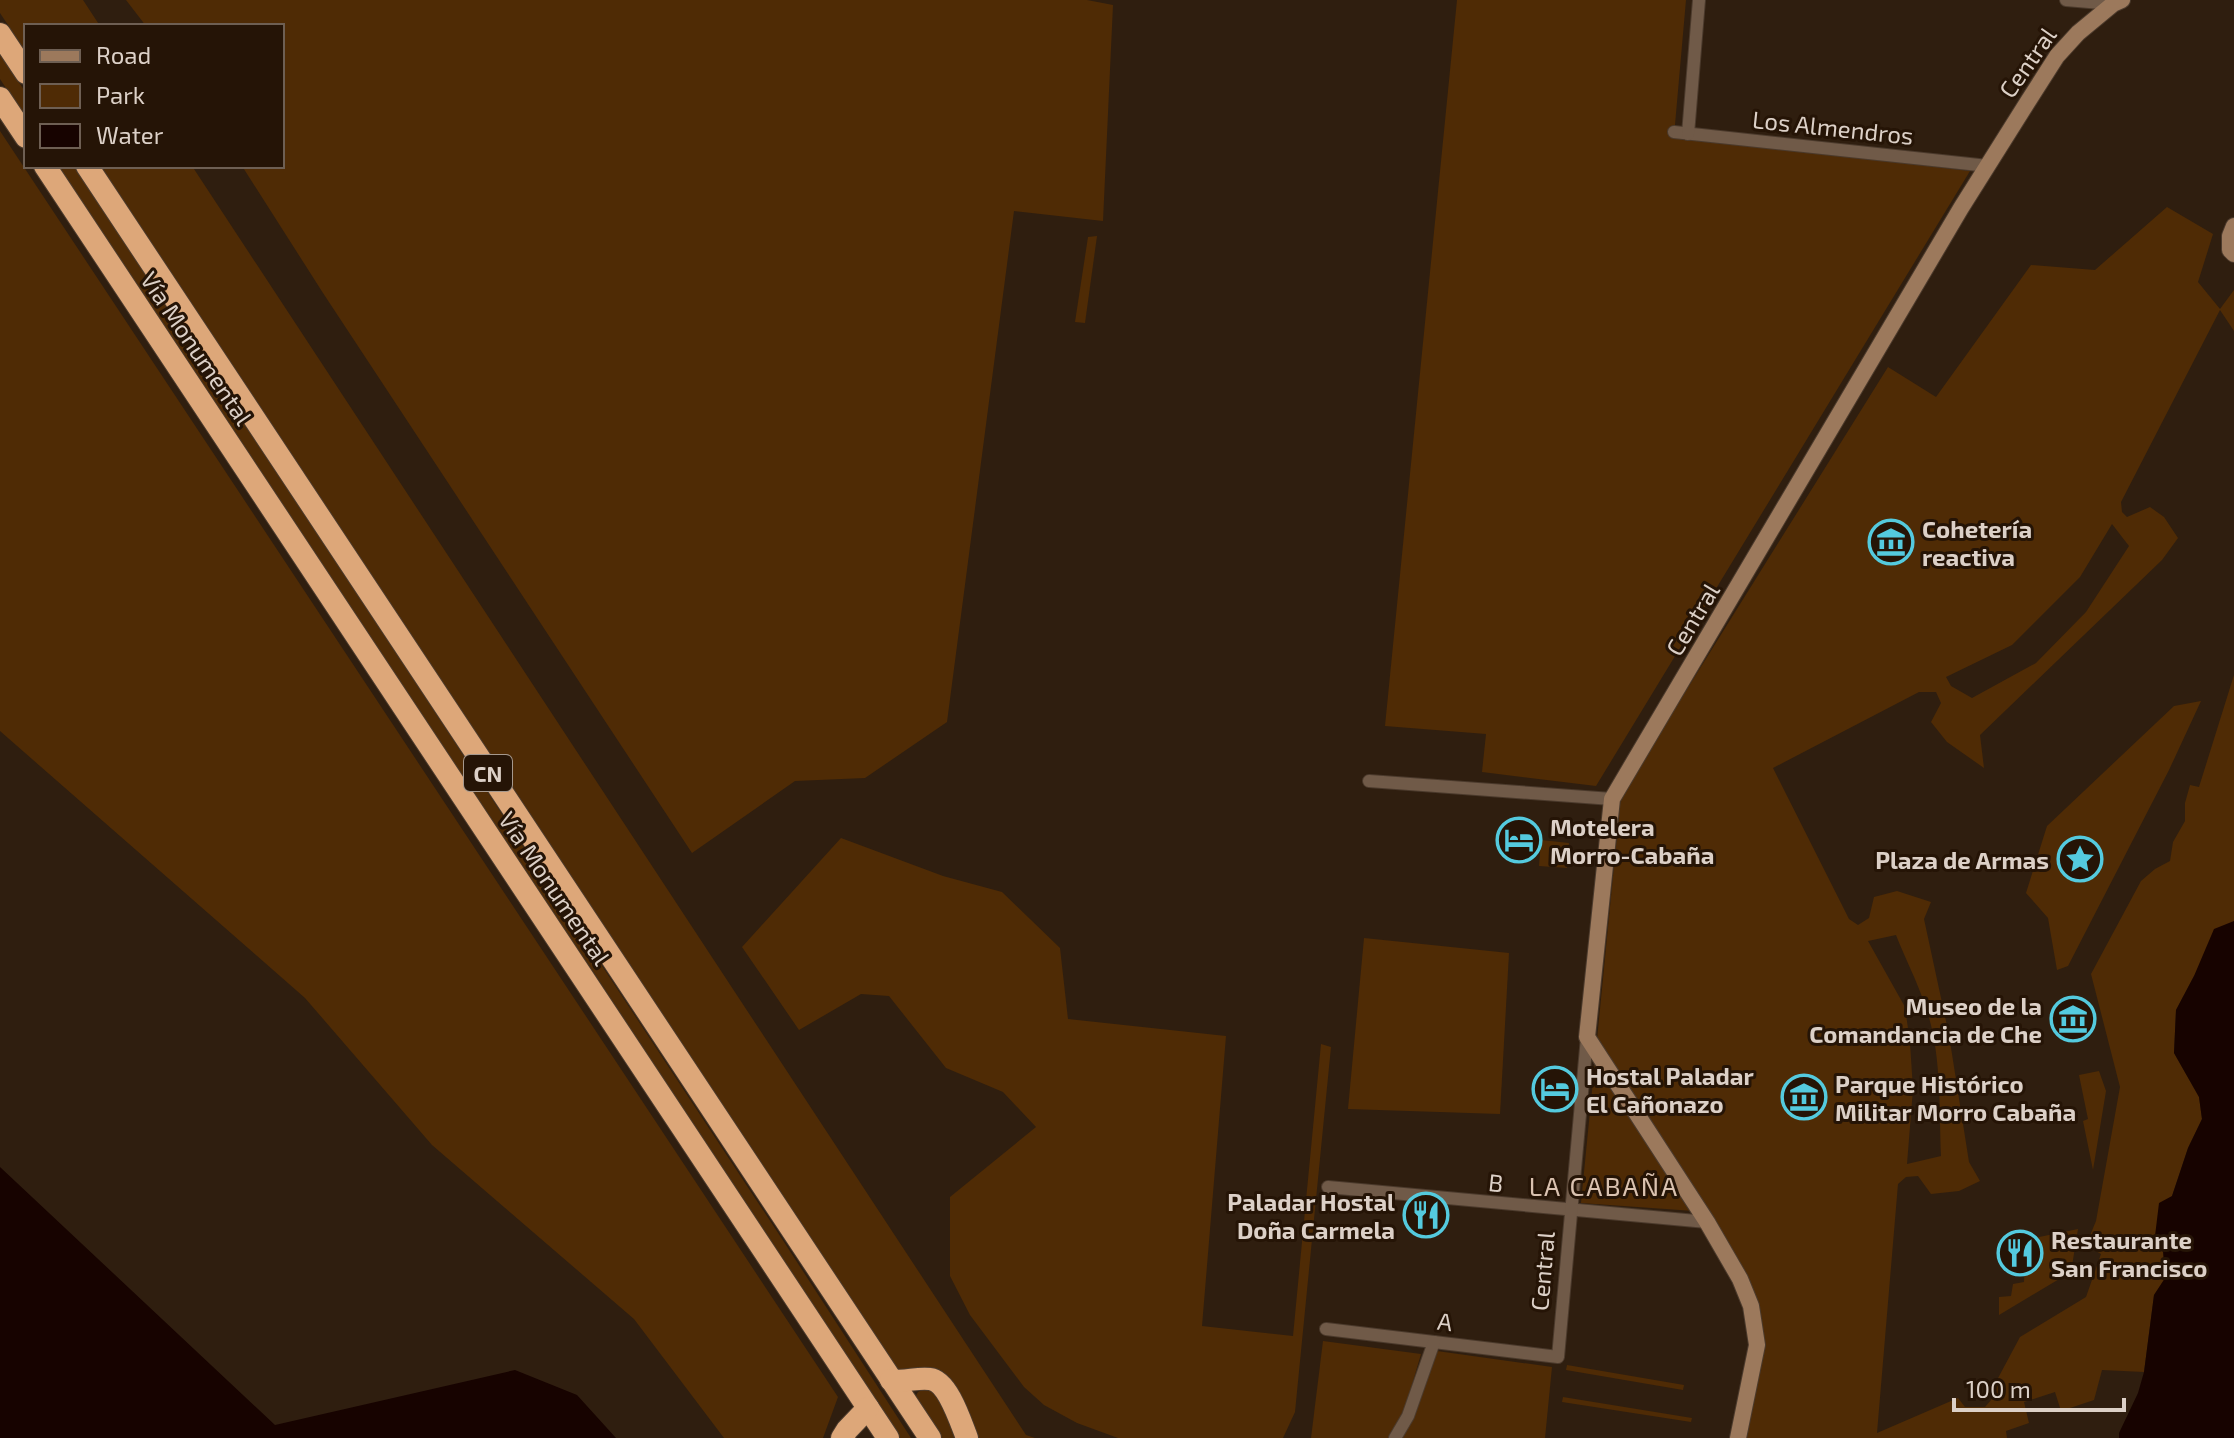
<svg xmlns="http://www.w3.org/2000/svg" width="2234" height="1438" font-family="'Exo 2',sans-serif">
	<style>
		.green { fill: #4f2b05; fill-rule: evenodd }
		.water { fill: #170300 }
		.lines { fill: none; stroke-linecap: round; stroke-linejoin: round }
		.street-casing { stroke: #4b3a2c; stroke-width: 14 }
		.secondary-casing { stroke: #4b3a2c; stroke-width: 18 }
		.highway-casing { stroke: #4b3a2c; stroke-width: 24 }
		.street { stroke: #705a48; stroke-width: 12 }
		.secondary { stroke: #9c795c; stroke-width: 16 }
		.highway { stroke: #dda779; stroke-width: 22 }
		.labels { text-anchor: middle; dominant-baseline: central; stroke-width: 6; stroke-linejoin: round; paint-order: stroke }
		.shield { fill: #251406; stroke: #a5988d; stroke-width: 2 }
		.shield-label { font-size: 22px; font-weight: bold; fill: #dcd0c7 }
		.street-label { font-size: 24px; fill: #dcd0c7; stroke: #251406 }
		.poi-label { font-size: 24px; font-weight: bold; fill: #dcd0c7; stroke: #251406; text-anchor: start }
		.neighbourhood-label { font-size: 26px; letter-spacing: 2px; fill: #dac2b0; stroke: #251406 }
	</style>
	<rect width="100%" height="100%" fill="#2f1e0f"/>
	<!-- green -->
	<g class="green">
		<path d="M0 0H83L100 26H26V52L0 13Z"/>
		<path d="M126 0H1087L1113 5 1103 221 1014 211 947 722 865 778 795 781 692 853 323 293 242 166H282V26H146Z"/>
		<path d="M1457 0H1686L1674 136 1970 171 1596 786 1482 772 1486 734 1385 726Z"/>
		<path d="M0 54 26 93V118L0 79Z"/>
		<path d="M0 131 838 1397 823 1438H724L634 1319 432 1145 305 998 0 731Z"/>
		<path d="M58 166H75L784 1242 911 1438H898L594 973 482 809Z"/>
		<path d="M101 166H192L1026 1435 1035 1438H973L947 1383 901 1375 738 1133Z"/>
		<path d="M2167 207 2213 234 2198 282 2220 309 2234 290V331L2220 310 2121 502 2122 512 2127 517 2150 507 2164 517 2178 538 2162 560 1980 735 1984 768 1947 742 1931 722 1941 703 1936 692H1919L1773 768 1849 919 1858 925 1869 918 1874 897 1897 891 1931 902 1924 919 1949 1035 1969 1162 1980 1181 1959 1191 1931 1194 1918 1176 1906 1177 1898 1184 1877 1433 1958 1398 1965 1407H1985L1991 1400 1997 1380 2020 1337 2086 1297 2101 1254 2086 1245 2096 1221 2120 1087 2091 974 2141 881 2155 869 2170 861 2173 842 2185 821V803L2190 785 2199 787 2234 675V921L2194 976 2176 1010 2174 1053 2199 1097 2202 1119 2188 1148 2172 1196 2155 1236 2163 1250 2166 1278 2154 1295 2144 1372 2102 1370 2094 1400 2061 1411 2055 1392 2024 1402 2029 1423 2006 1431 2007 1438H1745L1765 1345 1757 1303 1708 1212 1581 1203 1621 795 1888 367 1936 397 2031 265 2095 270ZM2112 524 2129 546 2086 612 2036 663 1972 698 1951 686 1946 677 2012 645 2080 577ZM1896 935C1905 958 1917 981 1925 1005 1942 1052 1939 1107 1941 1156L1907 1164 1913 1089 1910 1043 1905 1007 1868 941Z"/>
		<path d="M1097 236 1085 323 1075 322 1088 237Z"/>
		<path d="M2201 701 2169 770 2068 966 2057 970 2048 918 2026 893 2047 826 2174 706Z"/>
		<path d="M841 838 943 876 1002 892 1060 948 1068 1019 1226 1036 1202 1326 1293 1336 1321 1044 1331 1047 1295 1412 1283 1438H1118L1077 1423 1044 1405 1024 1387 970 1315 950 1276V1197L1036 1127 1003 1092 946 1068 889 996 861 994 799 1030 742 947Z"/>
		<path d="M1541 840 1569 843 1567 868 1539 866Z"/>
		<path d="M1364 938 1509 953 1500 1114 1348 1109Z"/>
		<path d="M2099 1071 2106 1091 2093 1170 2083 1121 2088 1119 2079 1075Z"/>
		<path d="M2078 1229 2071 1272 1999 1315V1297L2011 1296 2013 1284 2024 1282 2025 1262 2013 1260 2015 1242Z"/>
		<path d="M1323 1341 1421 1354 1404 1412 1389 1438H1311Z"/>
		<path d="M1437 1351 1552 1367 1545 1438H1402Z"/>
		<path d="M1567 1365 1684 1385 1683 1390 1566 1370Z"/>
		<path d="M929 1386 939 1391 958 1438H940L914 1399 918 1392Z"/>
		<path d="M1563 1397 1692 1418 1691 1422 1562 1402Z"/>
	</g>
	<!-- water -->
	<g class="water">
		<path d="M2234 921V1438H2119V1433L2138 1393 2144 1372 2154 1295 2165 1278 2163 1250 2155 1236 2159 1203 2172 1196 2188 1148 2202 1119 2199 1097 2174 1053 2176 1010 2194 976 2214 929Z"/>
		<path d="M0 1167 275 1425 515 1370 577 1395 616 1438H0Z"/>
	</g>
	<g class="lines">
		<!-- street casing -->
		<g class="street-casing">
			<g id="street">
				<path d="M2066 0 2113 4"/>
				<path d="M1674 132 1988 166"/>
				<path d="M1688 134 1699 0"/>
				<path d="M1369 781 1612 799"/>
				<path d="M1328 1187 1707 1222"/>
				<path d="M1326 1329 1558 1357 1587 1037"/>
				<path d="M1395 1438 1408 1416 1434 1342"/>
			</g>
		</g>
		<!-- secondary casing -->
		<g class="secondary-casing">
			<g id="secondary">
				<path d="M2234 226 2230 236V250L2234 254"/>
				<path d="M1738 1438 1757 1345 1751 1306 1740 1279 1707 1222 1587 1037 1612 799 1961 208 2027 103 2057 56 2078 33 2113 4 2122 0"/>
			</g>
		</g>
		<!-- highway casing -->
		<g class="highway-casing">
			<g id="highway">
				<path d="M0 34 26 73"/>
				<path d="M0 98 26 137"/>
				<path d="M45 166 888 1438"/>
				<path d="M87 166 930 1438"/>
				<path d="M891 1380C905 1383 916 1377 930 1379 948 1381 961 1423 967 1438"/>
				<path d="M842 1438 847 1430 868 1408"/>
			</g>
		</g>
		<!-- street -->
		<use href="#street" class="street"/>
		<!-- secondary -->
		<use href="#secondary" class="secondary"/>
		<!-- highway -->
		<use href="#highway" class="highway"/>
	</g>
	<!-- icons -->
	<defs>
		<g id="museum-ring" transform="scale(2.3)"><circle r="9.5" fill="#251406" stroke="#54cade" stroke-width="1.5"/><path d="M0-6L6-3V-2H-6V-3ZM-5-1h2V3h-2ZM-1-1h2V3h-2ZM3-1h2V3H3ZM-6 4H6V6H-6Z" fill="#54cade"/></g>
		<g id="hotel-ring" transform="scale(2.3)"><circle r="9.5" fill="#251406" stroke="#54cade" stroke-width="1.5"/><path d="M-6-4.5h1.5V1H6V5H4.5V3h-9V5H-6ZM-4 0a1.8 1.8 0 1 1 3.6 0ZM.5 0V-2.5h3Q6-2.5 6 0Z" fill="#54cade"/></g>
		<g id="sight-ring" transform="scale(2.3)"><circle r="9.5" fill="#251406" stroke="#54cade" stroke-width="1.5"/><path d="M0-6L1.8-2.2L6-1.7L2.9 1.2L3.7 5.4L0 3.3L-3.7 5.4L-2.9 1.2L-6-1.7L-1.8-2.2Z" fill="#54cade"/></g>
		<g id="restaurant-ring" transform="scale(2.3)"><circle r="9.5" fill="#251406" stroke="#54cade" stroke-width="1.5"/><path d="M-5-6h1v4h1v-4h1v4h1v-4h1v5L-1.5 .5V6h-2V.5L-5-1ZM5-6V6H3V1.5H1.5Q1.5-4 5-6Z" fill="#54cade"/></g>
	</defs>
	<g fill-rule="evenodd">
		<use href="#museum-ring" x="1891" y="542"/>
		<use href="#hotel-ring" x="1519" y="840"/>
		<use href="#sight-ring" x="2080" y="859"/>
		<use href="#museum-ring" x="2073" y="1019"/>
		<use href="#hotel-ring" x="1555" y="1089"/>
		<use href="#museum-ring" x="1804" y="1097"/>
		<use href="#restaurant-ring" x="1426" y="1215"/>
		<use href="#restaurant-ring" x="2020" y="1253"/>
	</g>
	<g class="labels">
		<!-- shield labels -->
		<rect class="shield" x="464" y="755" width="48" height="36" rx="6"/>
		<g class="shield-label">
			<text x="488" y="773">CN</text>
		</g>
		<!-- street labels -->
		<g class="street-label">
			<text transform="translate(2027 62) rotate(-55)">Central</text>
			<text transform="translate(1833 127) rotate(6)">Los Almendros</text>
			<text transform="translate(197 348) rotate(56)">Vía Monumental</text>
			<text transform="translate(1692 619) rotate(-59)">Central</text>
			<text transform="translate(555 888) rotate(56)">Vía Monumental</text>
			<text transform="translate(1496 1182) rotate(6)">B</text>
			<text transform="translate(1542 1271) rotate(-85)">Central</text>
			<text transform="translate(1445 1321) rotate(7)">A</text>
		</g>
		<!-- poi labels -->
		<g class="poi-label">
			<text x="1922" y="528">Cohetería<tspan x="1922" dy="28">reactiva</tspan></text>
			<text x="1550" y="826">Motelera<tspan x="1550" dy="28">Morro-Cabaña</tspan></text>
			<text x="2049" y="859" text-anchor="end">Plaza de Armas</text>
			<text x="2042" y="1005" text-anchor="end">Museo de la<tspan x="2042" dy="28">Comandancia de Che</tspan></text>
			<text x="1586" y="1075">Hostal Paladar<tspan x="1586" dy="28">El Cañonazo</tspan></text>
			<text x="1835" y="1083">Parque Histórico<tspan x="1835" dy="28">Militar Morro Cabaña</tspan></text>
			<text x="1395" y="1201" text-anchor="end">Paladar Hostal<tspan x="1395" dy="28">Doña Carmela</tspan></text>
			<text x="2051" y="1239">Restaurante<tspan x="2051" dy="28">San Francisco</tspan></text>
		</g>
		<!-- neighbourhood labels -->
		<g class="neighbourhood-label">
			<text x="1604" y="1185">LA CABAÑA</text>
		</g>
	</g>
	<!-- legend -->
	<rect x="24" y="24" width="260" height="144" fill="#251406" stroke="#6e5f53" stroke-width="2"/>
	<rect x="40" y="50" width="40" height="12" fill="#9c795c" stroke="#6e5f53" stroke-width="2"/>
	<text x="96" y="64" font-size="24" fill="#dcd0c7">Road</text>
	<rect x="40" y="84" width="40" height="24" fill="#4f2b05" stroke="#6e5f53" stroke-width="2"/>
	<text x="96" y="104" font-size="24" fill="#dcd0c7">Park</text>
	<rect x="40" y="124" width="40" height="24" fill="#170300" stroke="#6e5f53" stroke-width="2"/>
	<text x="96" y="144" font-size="24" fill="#dcd0c7">Water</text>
	<!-- scale -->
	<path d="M1954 1398v12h170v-12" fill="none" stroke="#dcd0c7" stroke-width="4"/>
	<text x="1966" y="1398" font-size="24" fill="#dcd0c7" stroke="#251406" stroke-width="6" paint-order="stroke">100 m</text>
</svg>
